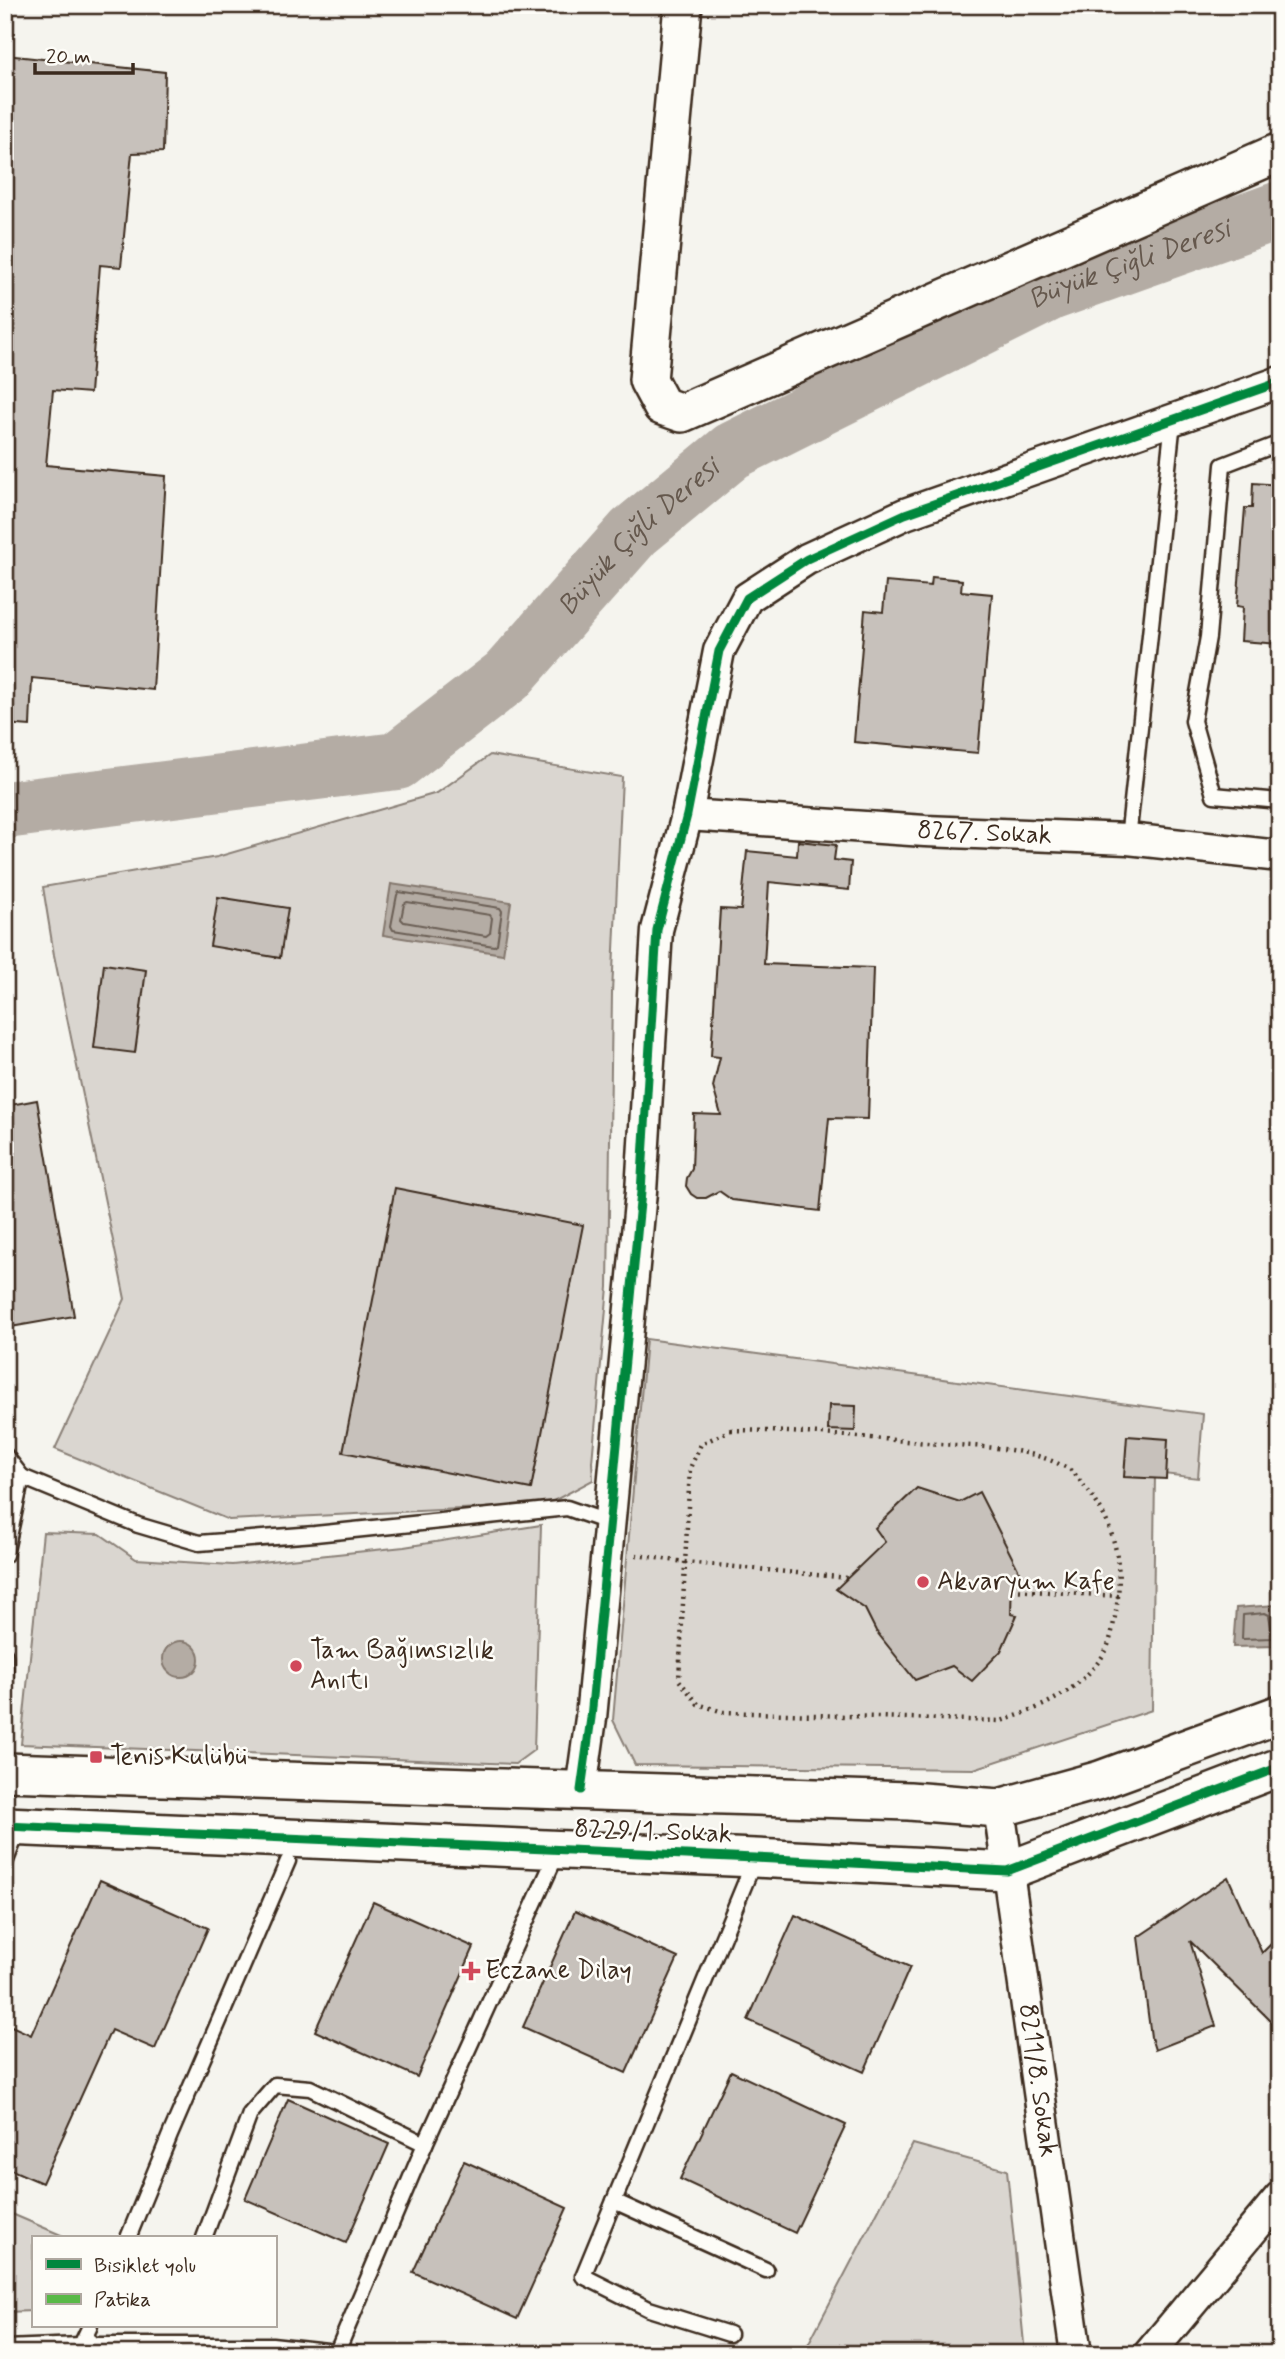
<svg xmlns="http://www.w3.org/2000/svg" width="1285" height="2359" font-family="Mynerve,sans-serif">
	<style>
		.green { fill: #dad6d0; stroke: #8a8077; stroke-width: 2 }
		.water { fill: #b4aca4; stroke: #84786e; stroke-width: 2 }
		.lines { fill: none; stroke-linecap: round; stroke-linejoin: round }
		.shore { stroke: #6b5e54; stroke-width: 2 }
		.river { stroke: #b4aca4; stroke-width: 58 }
		.building { fill: #c7c1bb; stroke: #3b2a1e; stroke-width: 2 }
		.service-casing { stroke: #3b2a1e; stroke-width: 19 }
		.pedestrian-casing { stroke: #3b2a1e; stroke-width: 28 }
		.minor-casing { stroke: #3b2a1e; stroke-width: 35 }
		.tertiary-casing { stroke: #3b2a1e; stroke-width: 42 }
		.path { stroke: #3b2a1e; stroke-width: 4.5; stroke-dasharray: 2 5; stroke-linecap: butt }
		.service { stroke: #fdfcf7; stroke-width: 14 }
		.pedestrian { stroke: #fdfcf7; stroke-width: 23 }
		.minor { stroke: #fdfcf7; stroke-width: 30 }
		.tertiary { stroke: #fdfcf7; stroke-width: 37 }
		.quiet { stroke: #58b947; stroke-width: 7; stroke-dasharray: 14 7; stroke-linecap: butt }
		.cycleway-casing { stroke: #fdfcf7; stroke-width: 13 }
		.cycleway { stroke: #00873e; stroke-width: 9 }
		.poi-dot { fill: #d1495b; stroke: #fdfcf7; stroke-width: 2.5 }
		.labels { text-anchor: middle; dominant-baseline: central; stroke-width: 5; stroke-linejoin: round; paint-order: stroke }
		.street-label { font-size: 26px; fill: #3b2a1e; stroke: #fdfcf7 }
		.poi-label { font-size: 26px; fill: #3b2a1e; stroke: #fdfcf7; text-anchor: start }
		.water-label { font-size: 28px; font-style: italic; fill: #65584d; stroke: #fdfcf7 }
	</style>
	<rect width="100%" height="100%" fill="#f5f4ee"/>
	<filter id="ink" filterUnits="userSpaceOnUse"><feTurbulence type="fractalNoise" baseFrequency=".0143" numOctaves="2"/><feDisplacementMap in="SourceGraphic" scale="14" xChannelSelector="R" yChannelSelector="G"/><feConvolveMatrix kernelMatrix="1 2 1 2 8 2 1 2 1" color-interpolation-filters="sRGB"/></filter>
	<g filter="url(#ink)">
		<!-- green -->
		<g class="green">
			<path d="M490 755 622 777 612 993 608 1287 592 1462 593 1480 546 1505 229 1520 55 1449 125 1299 54 955 43 887 217 857 437 793Z"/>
			<path d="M646 1339 1203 1414 1198 1478 1155 1473 1152 1710 974 1769 635 1765 613 1720Z"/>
			<path d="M541 1525 534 1750 515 1764 21 1744 43 1532 100 1534 136 1559 232 1565 404 1547Z"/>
			<path d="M913 2144 1007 2170 1025 2354H803Z"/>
			<path d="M5 2211 68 2238H33V2311L5 2312Z"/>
		</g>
		<!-- water -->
		<g class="water">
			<path d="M391 884 511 902 503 954 383 935Z"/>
			<path d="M1275 1605 1277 1646 1233 1647 1236 1608Z"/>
			<circle cx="181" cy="1659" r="18"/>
		</g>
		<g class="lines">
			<!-- shore -->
			<g class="shore">
				<path d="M399 892 500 908 502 911 497 944 494 946 393 930 391 926 397 895Z"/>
				<path d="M407 902 490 915 492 918 490 933 486 936 404 922 401 919 404 904Z"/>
				<path d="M1265 1613 1269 1615 1273 1638 1242 1639 1243 1615Z"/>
			</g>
			<!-- river -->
			<path class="river" id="s1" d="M5 810 397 761 507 676 634 532 732 451 1050 292 1280 210"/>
		</g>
		<!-- building -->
		<g class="building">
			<path d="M5 55 165 72 163 152 132 153 121 267 100 265 90 393 53 390 46 465 166 476 153 690 32 678 30 726 5 724Z"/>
			<path d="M1253 483 1280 485V644L1241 641 1243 607 1237 606 1245 508H1252Z"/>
			<path d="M932 577 962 580 961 591 992 594 978 753 854 742 865 610 883 612 886 582 931 586Z"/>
			<path d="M798 841 836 845 834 860 851 862 849 890 769 882 764 964 873 968 868 1119 829 1118 820 1211 732 1200 719 1191 706 1198H697L691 1194 686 1186 687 1178 692 1169 694 1114 721 1115 713 1087 720 1057 711 1056 720 909 741 910 747 851 797 856Z"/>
			<path d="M218 897 288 908 280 958 210 946Z"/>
			<path d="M104 964 146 970 135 1053 94 1048Z"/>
			<path d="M37 1100 74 1316 5 1328V1106Z"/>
			<path d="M395 1188 583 1225 531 1489 343 1452Z"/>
			<path d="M829 1405 856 1406 855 1431 828 1430Z"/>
			<path d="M1127 1436 1168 1439 1166 1479 1124 1477Z"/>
			<path d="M917 1488 960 1502 979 1492 1020 1573 1012 1577 1011 1614 1017 1615 1001 1651 972 1681 952 1666 915 1680 876 1631 865 1609 836 1589 885 1542 875 1528Z"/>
			<path d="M1228 1877 1262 1953 1280 1935V2030L1190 1941 1216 2026 1155 2050 1151 2037 1138 1937Z"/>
			<path d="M100 1880 208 1928 155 2049 111 2030 42 2183 5 2167V2023L31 2035Z"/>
			<path d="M373 1902 474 1947 417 2077 315 2031Z"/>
			<path d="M575 1911 678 1958 626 2073 523 2027Z"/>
			<path d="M795 1915 910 1967 864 2072 748 2020Z"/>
			<path d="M731 2071 846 2125 795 2233 680 2179Z"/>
			<path d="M288 2099 389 2144 346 2243 245 2199Z"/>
			<path d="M464 2161 567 2208 517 2319 413 2272Z"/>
		</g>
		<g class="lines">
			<!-- service casing -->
			<g class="service-casing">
				<g id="service">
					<path d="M1280 443 1223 465 1208 637 1193 721 1214 795 1280 801"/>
					<path d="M1128 839 1173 421"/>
					<path d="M5 1455 22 1477"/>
					<path d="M5 1555 22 1477 138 1525 199 1543 315 1534 567 1508 610 1523"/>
					<path d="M5 1655V1706"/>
					<path d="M5 1863 19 1828"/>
					<path d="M614 2201 766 2270"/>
					<path d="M128 2238 170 2135 288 1861"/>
					<path d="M204 2238 250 2114 275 2085 310 2088 425 2144"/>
					<path d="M729 2334 649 2309 583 2276 755 1859"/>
					<path d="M81 2345 90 2326"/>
					<path d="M5 2348 81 2345H272L355 2354"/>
					<path d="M337 2352 425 2144 558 1851"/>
				</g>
			</g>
			<!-- pedestrian casing -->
			<g class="pedestrian-casing">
				<path id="pedestrian" d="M87 2345V2354"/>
			</g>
			<!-- minor casing -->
			<g class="minor-casing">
				<g id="minor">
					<path id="s2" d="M687 815 925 831 1128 839 1280 856"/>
					<path d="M581 1790 591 1718 641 1192 657 930 687 815 719 651 747 598 807 559 905 514 1280 382"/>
					<path id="s3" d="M999 1808 1076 2354"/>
					<path d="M1149 2354 1280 2197"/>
				</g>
			</g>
			<!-- tertiary casing -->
			<g class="tertiary-casing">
				<g id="tertiary">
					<path d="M683 5 648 380 662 406 682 413 1280 152"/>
					<path d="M5 1772 909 1801 999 1808 1100 1780 1280 1714"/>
					<path d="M5 1826 755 1858 1007 1871 1280 1767"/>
				</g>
			</g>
			<!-- path -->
			<g class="path">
				<path d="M731 1430C796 1431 862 1437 927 1443 973 1447 1025 1445 1067 1468 1074 1471 1080 1481 1085 1487 1115 1523 1124 1565 1116 1611 1113 1626 1111 1644 1102 1657 1076 1693 1042 1708 1001 1721L723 1712 698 1704 679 1680 690 1468 701 1444Z"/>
				<path d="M636 1555 685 1562 848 1578"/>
				<path d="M1012 1590 1119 1596"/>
			</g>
			<!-- service -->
			<use href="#service" class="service"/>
			<!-- pedestrian -->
			<use href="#pedestrian" class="pedestrian"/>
			<!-- minor -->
			<use href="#minor" class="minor"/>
			<!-- tertiary -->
			<use href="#tertiary" class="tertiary"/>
			<!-- quiet -->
			<path class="quiet" d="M87 2345V2354"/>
			<!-- cycleway casing -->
			<g class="cycleway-casing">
				<g id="cycleway">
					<path d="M581 1790 591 1718 641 1192 657 930 687 815 719 651 747 598 807 559 905 514 1280 382"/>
					<path d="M5 1826 755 1858 1007 1871 1280 1767"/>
				</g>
			</g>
			<!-- cycleway -->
			<use href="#cycleway" class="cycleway"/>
		</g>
	</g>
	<!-- markers -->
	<g class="poi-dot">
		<circle cx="923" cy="1582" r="7"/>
		<circle cx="296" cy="1666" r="7"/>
		<rect x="89" y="1750" width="14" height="14" rx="3.5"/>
		<path d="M467.5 1960.5h7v7h7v7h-7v7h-7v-7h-7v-7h7z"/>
	</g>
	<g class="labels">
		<!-- street labels -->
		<g class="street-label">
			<text stroke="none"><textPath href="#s2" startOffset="298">8267. Sokak</textPath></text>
			<text transform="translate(653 1832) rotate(2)">8229/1. Sokak</text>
			<text stroke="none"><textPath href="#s3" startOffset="275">8211/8. Sokak</textPath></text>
		</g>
		<!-- poi labels -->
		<g class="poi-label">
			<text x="937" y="1582">Akvaryum Kafe</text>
			<text x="310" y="1651">Tam Bağımsızlık<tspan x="310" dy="30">Anıtı</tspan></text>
			<text x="110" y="1757">Tenis Kulübü</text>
			<text x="485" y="1971">Eczane Dilay</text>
		</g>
		<!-- water labels -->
		<g class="water-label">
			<text stroke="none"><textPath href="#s1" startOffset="1293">Büyük Çiğli Deresi</textPath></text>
			<text stroke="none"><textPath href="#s1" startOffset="726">Büyük Çiğli Deresi</textPath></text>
		</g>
	</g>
	<!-- margin -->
	<rect width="1285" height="2359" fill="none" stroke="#fdfcf7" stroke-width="28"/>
	<rect x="14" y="14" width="1257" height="2331" fill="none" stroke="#3b2a1e" stroke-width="2.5" filter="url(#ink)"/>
	<!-- legend -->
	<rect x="32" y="2236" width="245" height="91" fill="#fdfcf7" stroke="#afa8a0" stroke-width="2"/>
	<rect x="46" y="2259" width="35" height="10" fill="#00873e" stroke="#afa8a0" stroke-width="2"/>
	<text x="94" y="2272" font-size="21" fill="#3b2a1e">Bisiklet yolu</text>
	<rect x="46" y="2294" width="35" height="10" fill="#58b947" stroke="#afa8a0" stroke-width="2"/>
	<text x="94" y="2306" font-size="21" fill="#3b2a1e">Patika</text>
	<!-- scale -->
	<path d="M35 63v10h98v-10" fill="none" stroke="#3b2a1e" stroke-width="3.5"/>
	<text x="46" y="63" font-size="21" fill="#3b2a1e" stroke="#fdfcf7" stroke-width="5" paint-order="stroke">20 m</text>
</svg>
